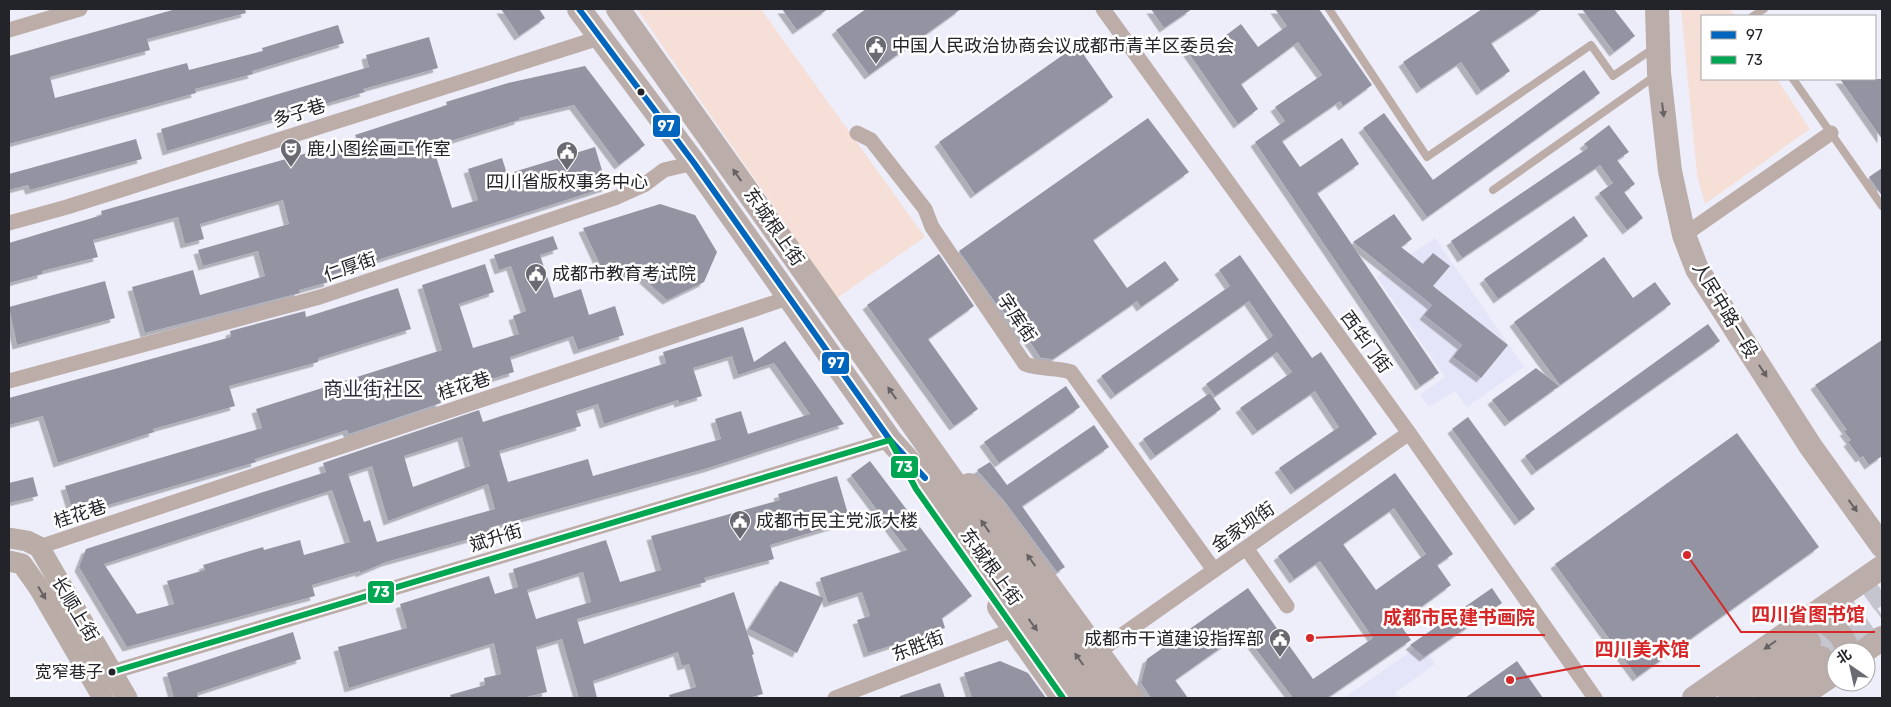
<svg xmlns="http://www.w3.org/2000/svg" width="1891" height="707" font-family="Rubik,'Noto Sans SC',sans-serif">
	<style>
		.built { fill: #e5e5f9 }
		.green { fill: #f5dfd7 }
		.building { fill: #9493a2; fill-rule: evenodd; filter: url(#shadow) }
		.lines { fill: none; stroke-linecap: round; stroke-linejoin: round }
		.primary-tunnel { stroke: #c5c5d0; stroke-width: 24; stroke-dasharray: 24 12; stroke-linecap: butt }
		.lane { stroke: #bcada8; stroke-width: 8 }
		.street { stroke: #bcada8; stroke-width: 15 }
		.secondary { stroke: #baada8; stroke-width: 21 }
		.primary { stroke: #bbaeaa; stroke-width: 24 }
		.bus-1-casing { stroke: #fff; stroke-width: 10 }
		.bus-2-casing { stroke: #fff; stroke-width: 10 }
		.bus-1 { stroke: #0065bd; stroke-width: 6 }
		.bus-2 { stroke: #00a651; stroke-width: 6 }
		.oneway { fill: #676264 }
		.oneway2 { fill: #676163 }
		.bus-dot { fill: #23232a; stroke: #fff; stroke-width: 2 }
		.labels { text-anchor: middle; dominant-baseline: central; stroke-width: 5; stroke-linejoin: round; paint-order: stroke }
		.bus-label { font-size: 17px; fill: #23232a; stroke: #fff; text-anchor: end }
		.poi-label { font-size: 18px; fill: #23232a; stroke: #fff; text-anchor: start }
		.street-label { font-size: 18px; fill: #23232a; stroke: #fff }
		.quarter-label { font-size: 20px; fill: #2e2d3d; stroke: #fff }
		.leader { fill: none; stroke: #d62828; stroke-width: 2 }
		.callout-dot { fill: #d62828; stroke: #fff; stroke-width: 2 }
		.callout-label { font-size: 19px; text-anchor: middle; font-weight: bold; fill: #d62828; stroke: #fff; stroke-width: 5; stroke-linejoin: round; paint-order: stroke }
		.line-badge { stroke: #fff; stroke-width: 2 }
		.badge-label { font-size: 14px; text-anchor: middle; font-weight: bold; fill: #fff }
	</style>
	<defs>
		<filter id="shadow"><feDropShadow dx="-4.5" dy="4.5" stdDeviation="0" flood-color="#0004"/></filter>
	</defs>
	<rect width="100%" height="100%" fill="#eeeefa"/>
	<!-- built -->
	<g class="built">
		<path d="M1435 238 1524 367 1467 407 1455 391 1429 407 1420 395 1445 377 1377 277Z"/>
		<path d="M1421 644 1435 664 1395 693 1398 698H1344Z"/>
	</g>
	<!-- green -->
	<g class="green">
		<path d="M637 9H761L925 237 837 298Z"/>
		<path d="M1681 9H1730L1735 16H1702V79H1777L1810 129 1705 204 1697 175Z"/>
	</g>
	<!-- building -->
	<g class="building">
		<path d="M176 9H245L246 13 147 39 150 50 50 77 55 98 187 63 189 70 263 51 262 48 338 25 344 43 252 71 253 74 195 89 196 93 9 144V56Z"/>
		<path d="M501 9H539L545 18 519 36Z"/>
		<path d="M782 9H828L797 30Z"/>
		<path d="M866 9H961L869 75 836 30Z"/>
		<path d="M1151 9H1192L1164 28Z"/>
		<path d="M1275 9H1319L1372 85 1343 106 1340 101 1282 141 1300 167 1342 138 1359 164 1317 193 1439 373 1420 386 1255 142 1285 121 1275 107 1322 75 1298 42 1241 84 1258 109 1238 124 1188 52 1208 38 1213 45 1241 24 1258 47 1287 26Z"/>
		<path d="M1482 9H1542L1491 43 1510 71 1481 91 1461 62 1421 89 1403 62Z"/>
		<path d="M1582 9H1614L1635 36 1614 52Z"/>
		<path d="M429 37 438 68 363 89 365 92 167 151 161 129 369 67 366 55Z"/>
		<path d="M1077 45 1113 97 975 194 939 142Z"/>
		<path d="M585 66 645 145 619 165 574 105 519 118V120L437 145 438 149 434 150 452 208 478 200 468 169 502 158 507 174 595 147 607 187 327 276 329 282 299 290 300 293 145 333 132 287 193 270 200 295 265 276 258 251 203 266 198 250 289 224 283 200 200 224 204 239 185 244 178 217 93 240 98 257 42 271V274L9 283V243L102 215 101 211 357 139 355 135 447 105 446 102 508 83Z"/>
		<path d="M1584 70 1600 93 1427 217 1363 128 1384 113 1433 180Z"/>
		<path d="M1840 79H1882V139Z"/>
		<path d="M1148 118 1189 172 1093 240 1127 288 1165 261 1179 280 1141 307 1137 301 1053 359 1041 358 1026 336 1023 338 998 304 997 305 959 251Z"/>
		<path d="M1609 125 1629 152 1617 160 1635 184 1624 192 1643 218 1627 230 1599 193 1613 183 1600 165 1462 258 1451 241 1588 148 1584 144Z"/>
		<path d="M136 139 142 159 30 190 28 185 9 190V174Z"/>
		<path d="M1882 168V196L1869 177Z"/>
		<path d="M660 204 695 215 717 252 704 282 667 300 643 278 603 271 583 228Z"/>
		<path d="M1394 214 1412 239 1401 247 1423 264 1433 253 1450 266 1433 286 1508 345 1481 378 1453 357 1462 345 1424 315 1432 305 1353 242Z"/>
		<path d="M1574 216 1588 236 1498 299 1484 279Z"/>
		<path d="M553 236 558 249 540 255 554 298 581 289 589 315 615 306 624 335 578 350 573 336 510 357 514 372 439 395 441 403 349 434 347 430 255 459 256 462 74 515 65 486 262 428 256 409 442 350 422 285 485 264 494 292 459 304 473 348 519 334 513 316 526 311 511 266 499 270 494 255Z"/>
		<path d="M939 254 974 306 928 339 978 409 954 426 867 305Z"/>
		<path d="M1240 255 1312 358 1321 352 1377 434 1295 490 1279 468 1339 427 1315 391 1257 431 1240 408 1292 372 1277 352 1215 396 1206 384 1273 336 1249 301 1115 395 1101 376 1230 286 1219 270Z"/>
		<path d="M1604 257 1633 298 1655 282 1671 304 1560 385 1514 322Z"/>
		<path d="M105 281 115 318 17 345 9 307Z"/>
		<path d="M398 288 411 329 318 358V362L229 386 235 406 153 429 154 432 58 463 43 416 9 425V398L231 337 230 331 305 311 306 317Z"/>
		<path d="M1708 324 1720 341 1536 471 1525 456Z"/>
		<path d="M743 327 754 362 785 341 844 424 708 468 489 528 491 533 386 562 360 573V571L312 585 315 596 127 647 79 567 86 549 326 472 323 463 479 410 483 422 666 363 663 352ZM732 356 738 375 774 363 810 414 748 434 741 411 715 419 721 439 593 476 588 459 508 482 499 451 581 426 576 411 598 404 604 424 678 400 679 403 702 396 693 368ZM462 437 470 466 413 487 404 456ZM372 466 388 521 488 484 495 509 377 542 370 520 364 522 348 474ZM332 490 350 542 304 555 300 540 264 550 263 547 203 565 205 570 167 581 174 604 137 614 104 564Z"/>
		<path d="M1882 340V456L1869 465 1863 456 1860 458 1848 442 1851 440 1844 431 1847 430 1815 385Z"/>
		<path d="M1536 368 1559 386 1509 422 1492 400Z"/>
		<path d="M1066 386 1080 407 999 463 984 442Z"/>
		<path d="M1210 393 1221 409 1155 456 1143 439Z"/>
		<path d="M1468 417 1535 509 1519 521 1452 429Z"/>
		<path d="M1094 425 1109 447 1022 506 1065 567 1057 572 1005 502 977 470 990 462 1007 485Z"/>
		<path d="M1737 433 1819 547 1637 677 1555 564Z"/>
		<path d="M870 461 972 596 942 618 945 628 868 653 857 620 870 616 862 592 828 603 820 578 907 550 851 475Z"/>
		<path d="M1395 473 1453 554 1437 565 1451 585 1399 623 1411 640 1327 698H1293L1243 632 1175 680 1188 698H1151L1141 683 1147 659 1248 588 1313 679 1373 638 1320 561 1294 579 1278 556ZM1394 508 1426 554 1376 590 1343 544Z"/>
		<path d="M837 476 850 521 770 545 774 559 704 578 706 582 577 619 584 644 734 592 754 654 752 655 763 694 748 698H670L669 695 696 687 689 664 682 666 678 652 593 681 597 698H579L562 639 536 647 547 692 522 698H451L450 695 485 685 484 678 501 674 494 643 349 688 338 647 407 628 400 604 489 576 495 594 518 587 513 569 606 540 620 582 661 570 651 536 780 500 778 494ZM583 572 591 602 536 619 527 590Z"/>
		<path d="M33 477 38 496 9 503V483Z"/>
		<path d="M780 581 824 598 797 653 749 629Z"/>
		<path d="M1492 588 1502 603 1424 657 1410 645Z"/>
		<path d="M293 632 301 659 197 693 198 698H174L167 673Z"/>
		<path d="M1000 661 1028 673 1046 698H972L964 673Z"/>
		<path d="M1517 661 1543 698H1465Z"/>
		<path d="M940 683 945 698H900V696Z"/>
	</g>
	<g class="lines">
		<!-- primary-tunnel -->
		<g class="primary-tunnel">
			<path d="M1809 642 1882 591"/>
			<path d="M1821 658 1882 615"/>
		</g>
		<!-- lane -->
		<g class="lane">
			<path d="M1329 9 1427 157 1591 45 1613 76 1654 48"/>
			<path d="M1753 16 1764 9"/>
			<path d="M1793 79 1882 206"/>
			<path d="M1493 190 1655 76"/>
		</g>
		<!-- street -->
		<g class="street">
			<path d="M1103 9 1409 433 1595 698"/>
			<path d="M9 30 80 9"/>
			<path d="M857 133 871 140 925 209 932 227 1025 364C1041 370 1055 367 1071 372L1214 570"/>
			<path d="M9 223 67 207 599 38"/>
			<path d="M1684 235 1831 133"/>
			<path d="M9 381 320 297 615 198 644 185 664 170 694 163"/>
			<path d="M39 547 788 298"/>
			<path d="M1246 548 1287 606"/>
			<path d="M1098 652 1409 433"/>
			<path d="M112 672 890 440"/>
			<path d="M835 698 1015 629"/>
		</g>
		<!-- secondary -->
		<g class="secondary">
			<path d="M9 538 27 541 39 547 127 698"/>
			<path d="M9 561 22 564 39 588 103 698"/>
		</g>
		<!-- primary -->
		<g class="primary">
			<path d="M579 9 694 163 890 440 934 489 1085 698"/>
			<path d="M618 9 1107 698"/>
			<path d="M1657 9 1659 73 1670 171 1684 235 1697 269 1811 447 1882 546"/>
			<path d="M969 485 994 510 1131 698"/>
			<path d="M999 607 1063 698"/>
			<path d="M1810 617C1829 622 1844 632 1848 652"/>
			<path d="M1863 652 1882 638"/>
			<path d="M1694 698 1882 567"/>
			<path d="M1730 698 1809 642"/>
			<path d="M1765 698 1821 658"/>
			<path d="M1798 698 1836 672"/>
		</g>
		<!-- bus-1 casing -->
		<g class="bus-1-casing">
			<path id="bus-1" d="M579 9 694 163 890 440 925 478"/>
		</g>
		<!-- bus-2 casing -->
		<g class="bus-2-casing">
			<path id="bus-2" d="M112 672 890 440 916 489 1063 698"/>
		</g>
		<!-- bus-1 -->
		<use href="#bus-1" class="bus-1"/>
		<!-- bus-2 -->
		<use href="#bus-2" class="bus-2"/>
	</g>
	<!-- one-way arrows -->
	<defs><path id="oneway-solid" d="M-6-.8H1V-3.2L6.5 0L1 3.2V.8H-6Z" transform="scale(1.25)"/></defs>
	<g class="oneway">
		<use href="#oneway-solid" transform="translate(1663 110) rotate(83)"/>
		<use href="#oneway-solid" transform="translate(737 175) rotate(-125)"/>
		<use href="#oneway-solid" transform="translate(1763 371) rotate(57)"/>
		<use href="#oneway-solid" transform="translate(892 393) rotate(-125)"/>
		<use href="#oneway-solid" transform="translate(1853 506) rotate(54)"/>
		<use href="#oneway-solid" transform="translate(985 526) rotate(-125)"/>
		<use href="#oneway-solid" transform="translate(1031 560) rotate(-126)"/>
		<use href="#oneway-solid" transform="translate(1033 625) rotate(54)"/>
		<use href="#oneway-solid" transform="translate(1770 645) rotate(145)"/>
		<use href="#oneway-solid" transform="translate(1079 659) rotate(-126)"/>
	</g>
	<use class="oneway2" href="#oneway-solid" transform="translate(42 593) rotate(59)"/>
	<!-- icons -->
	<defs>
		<g id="civic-pin" transform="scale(1.125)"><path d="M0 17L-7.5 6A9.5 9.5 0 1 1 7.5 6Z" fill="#6a6a73" stroke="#fff"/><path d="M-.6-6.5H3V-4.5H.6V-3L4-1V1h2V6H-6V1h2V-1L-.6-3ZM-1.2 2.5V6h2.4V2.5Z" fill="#fff"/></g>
		<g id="theatre-pin" transform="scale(1.125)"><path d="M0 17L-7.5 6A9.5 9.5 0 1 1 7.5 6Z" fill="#6a6a73" stroke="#fff"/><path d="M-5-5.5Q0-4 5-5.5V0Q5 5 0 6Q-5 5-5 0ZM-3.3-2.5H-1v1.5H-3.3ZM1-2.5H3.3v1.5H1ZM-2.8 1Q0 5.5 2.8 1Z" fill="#fff"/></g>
	</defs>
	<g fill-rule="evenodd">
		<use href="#civic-pin" x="876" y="46"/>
		<use href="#theatre-pin" x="291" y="149"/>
		<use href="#civic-pin" x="567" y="152"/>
		<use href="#civic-pin" x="536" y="274"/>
		<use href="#civic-pin" x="740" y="521"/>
		<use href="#civic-pin" x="1280" y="639"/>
	</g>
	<!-- markers -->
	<g class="bus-dot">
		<circle cx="641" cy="92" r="4.5"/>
		<circle cx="112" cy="672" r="4.5"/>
	</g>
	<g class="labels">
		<!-- bus labels -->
		<g class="bus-label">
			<text x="103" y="672">宽窄巷子</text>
		</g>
		<!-- poi labels -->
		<g class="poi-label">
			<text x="892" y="46">中国人民政治协商会议成都市青羊区委员会</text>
			<text x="307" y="149">鹿小图绘画工作室</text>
			<text x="567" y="182" text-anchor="middle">四川省版权事务中心</text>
			<text x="552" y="274">成都市教育考试院</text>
			<text x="756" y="521">成都市民主党派大楼</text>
			<text x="1264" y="639" text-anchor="end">成都市干道建设指挥部</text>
		</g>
		<!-- street labels -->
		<g class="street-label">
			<text transform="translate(299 113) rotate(-18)">多子巷</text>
			<text transform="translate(774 227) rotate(55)">东城根上街</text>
			<text transform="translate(350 267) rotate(-19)">仁厚街</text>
			<text transform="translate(1725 310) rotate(59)">人民中路一段</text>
			<text transform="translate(1017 318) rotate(56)">字库街</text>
			<text transform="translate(1366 342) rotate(54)">西华门街</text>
			<text transform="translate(464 386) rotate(-18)">桂花巷</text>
			<text transform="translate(80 514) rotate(-18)">桂花巷</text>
			<text transform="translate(1243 527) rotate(-35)">金家坝街</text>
			<text transform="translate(496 538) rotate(-17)">斌升街</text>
			<text transform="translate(991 567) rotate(54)">东城根上街</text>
			<text transform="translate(75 609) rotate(59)">长顺上街</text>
			<text transform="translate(918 646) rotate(-21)">东胜街</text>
		</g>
		<!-- quarter labels -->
		<g class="quarter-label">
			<text x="373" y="389">商业街社区</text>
		</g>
	</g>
	<!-- callouts -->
	<path class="leader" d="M1687 555L1741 632H1875M1310 638L1373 635H1545M1510 680L1585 666H1700"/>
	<g class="callout-dot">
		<circle cx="1687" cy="555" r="5"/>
		<circle cx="1310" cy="638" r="5"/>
		<circle cx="1510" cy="680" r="5"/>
	</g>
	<g class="callout-label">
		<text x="1808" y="621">四川省图书馆</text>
		<text x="1459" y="624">成都市民建书画院</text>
		<text x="1642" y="656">四川美术馆</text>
	</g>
	<g class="line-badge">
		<rect x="652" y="114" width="29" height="24" rx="5" fill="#0065bd"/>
		<rect x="821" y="351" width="29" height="24" rx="5" fill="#0065bd"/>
		<rect x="890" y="455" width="29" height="24" rx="5" fill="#00a651"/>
		<rect x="367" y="580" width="28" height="24" rx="5" fill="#00a651"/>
	</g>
	<g class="badge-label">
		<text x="666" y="131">97</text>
		<text x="836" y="368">97</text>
		<text x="904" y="472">73</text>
		<text x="381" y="597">73</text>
	</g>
	<!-- border -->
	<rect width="1891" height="707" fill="none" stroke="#23232a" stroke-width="20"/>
	<!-- legend -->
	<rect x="1701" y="15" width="175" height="65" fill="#ffffff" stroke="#a7a7aa"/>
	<rect x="1711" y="31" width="25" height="8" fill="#0065bd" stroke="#a7a7aa"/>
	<text x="1746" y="40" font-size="15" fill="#23232a">97</text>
	<rect x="1711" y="56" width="25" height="8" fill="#00a651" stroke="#a7a7aa"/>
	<text x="1746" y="65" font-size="15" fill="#23232a">73</text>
	<!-- north arrow -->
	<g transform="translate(1851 667) rotate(326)"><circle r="24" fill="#ffffff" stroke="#a7a7aa"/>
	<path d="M0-4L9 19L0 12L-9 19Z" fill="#6a6a73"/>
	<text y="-8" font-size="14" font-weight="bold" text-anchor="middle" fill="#23232a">北</text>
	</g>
</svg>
